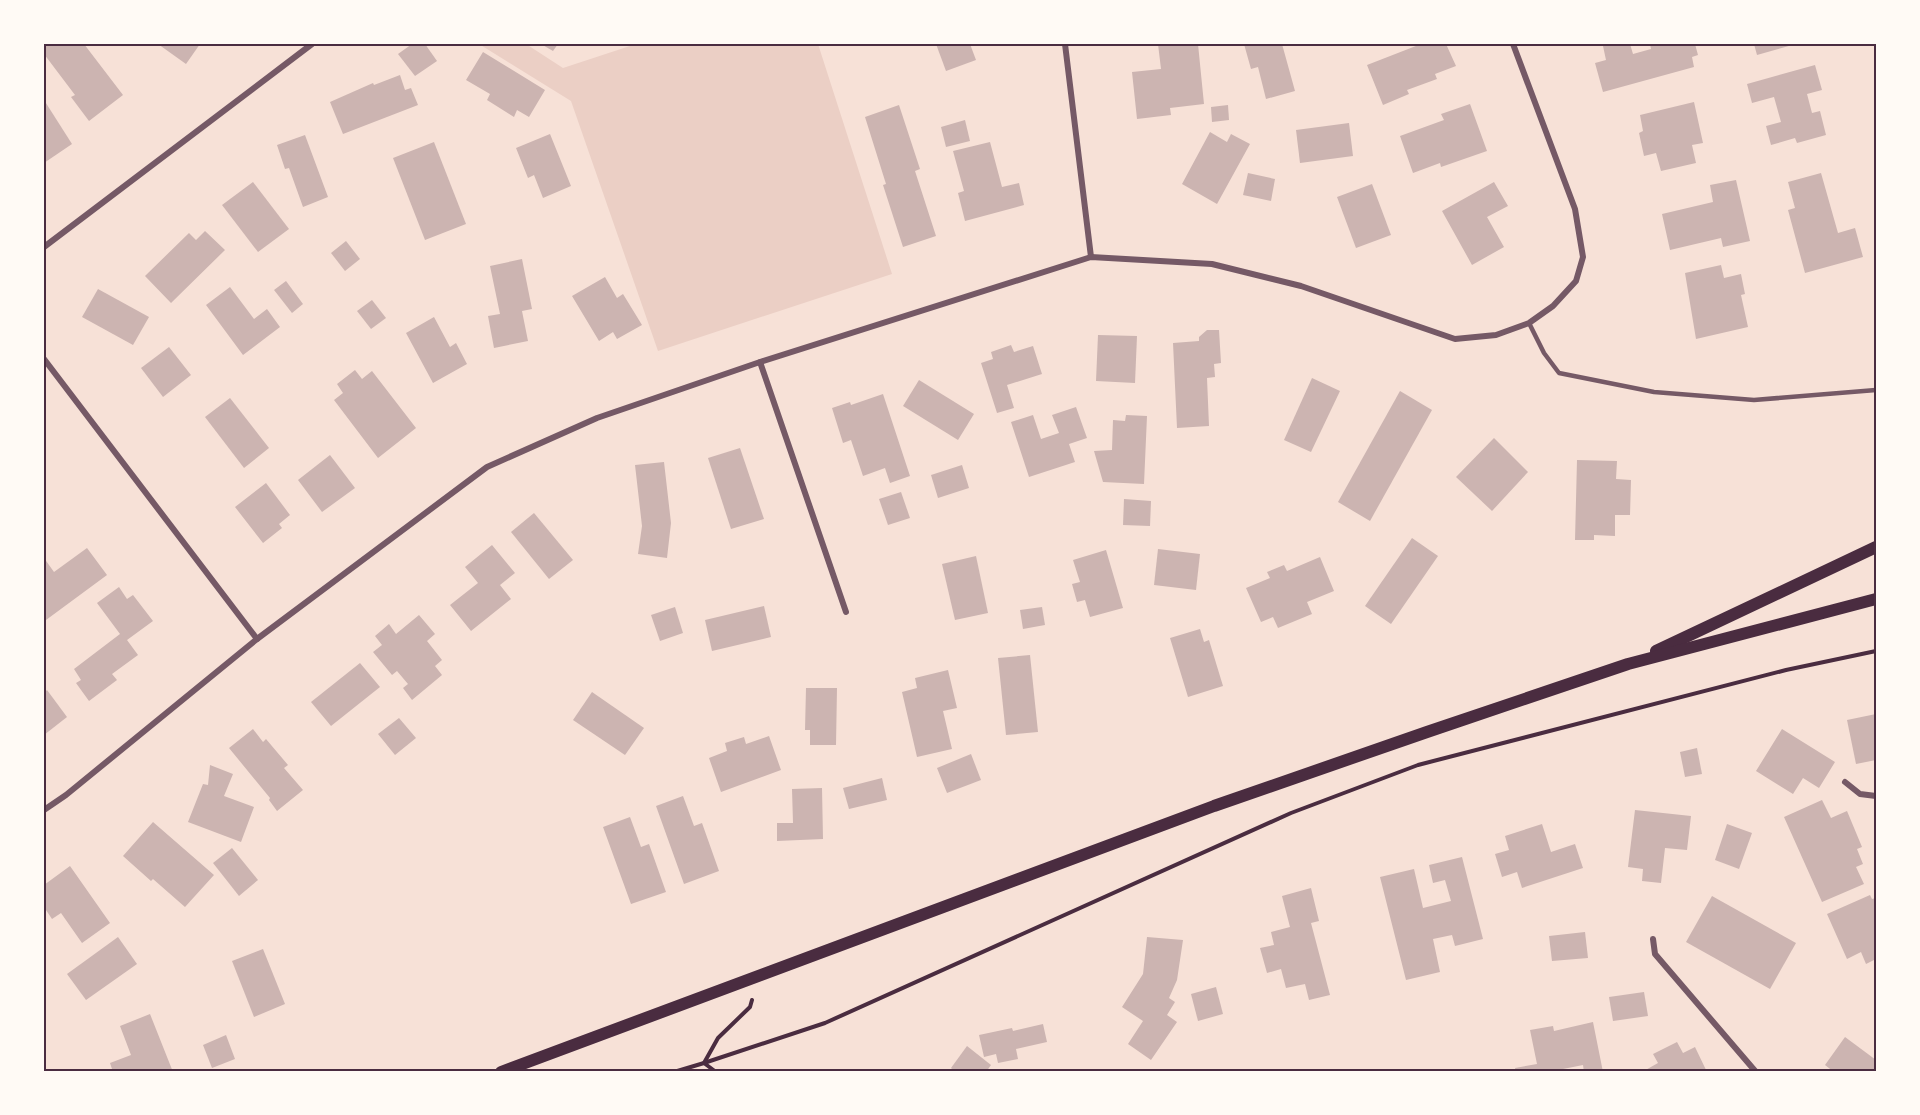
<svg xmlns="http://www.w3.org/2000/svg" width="1920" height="1115" font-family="'Roboto Condensed',sans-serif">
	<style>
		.green { fill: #ebcfc5 }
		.building { fill: #ccb4b1 }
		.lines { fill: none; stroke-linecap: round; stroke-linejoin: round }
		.path { stroke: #4a2c40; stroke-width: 4 }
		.service { stroke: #755966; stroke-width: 4.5 }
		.minor { stroke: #755966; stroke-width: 6 }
		.secondary { stroke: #4a2c40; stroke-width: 12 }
		.neatline { fill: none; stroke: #4a2c40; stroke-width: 2 }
	</style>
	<rect width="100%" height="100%" fill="#f7e1d7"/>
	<!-- green -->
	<path class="green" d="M479 44H526L563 68 636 44H818L892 274 658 351 571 101Z"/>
	<!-- building -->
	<g class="building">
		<path d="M48 44H84L123 95 89 121 71 97 75 95 44 54V47Z"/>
		<path d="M158 44H200L186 64Z"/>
		<path d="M412 44H425L437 61 415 76 398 54Z"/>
		<path d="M541 44H558L553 51Z"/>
		<path d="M936 44H970L976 60 946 71Z"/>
		<path d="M1158 44H1198L1204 104 1170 108 1171 115 1137 119 1132 72 1161 69Z"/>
		<path d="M1244 44H1282L1295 91 1266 99 1258 67 1251 69Z"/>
		<path d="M1421 44H1446L1456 66 1435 74 1437 79 1407 90 1409 94 1383 105 1367 65Z"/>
		<path d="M1613 44H1630L1633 54 1651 49 1650 44H1695L1698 55 1692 57 1694 67 1603 92 1595 63 1606 60 1603 46Z"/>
		<path d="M1754 44H1796L1757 55Z"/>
		<path d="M483 52 545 90 529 117 517 110 514 117 487 100 490 94 466 80Z"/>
		<path d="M1815 65 1822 90 1807 94 1812 113 1820 111 1826 135 1797 143 1795 138 1771 145 1766 126 1781 122 1774 97 1752 103 1747 84Z"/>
		<path d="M400 75 405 90 411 88 418 105 343 134 330 102 373 83 374 85Z"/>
		<path d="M44 100 72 144 44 163Z"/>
		<path d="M1694 102 1703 143 1692 145 1696 163 1661 171 1656 153 1644 156 1639 133 1643 131 1640 115Z"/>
		<path d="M1470 104 1487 151 1441 167 1440 163 1413 173 1400 136 1444 120 1441 114Z"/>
		<path d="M899 105 920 169 915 171 936 236 903 247 883 185 886 184 865 117Z"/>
		<path d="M1228 105 1229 120 1212 122 1211 107Z"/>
		<path d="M965 120 970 141 946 147 941 127Z"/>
		<path d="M1349 123 1353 156 1300 163 1296 130Z"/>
		<path d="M1210 132 1227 142 1231 134 1250 144 1217 204 1182 184Z"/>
		<path d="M550 134 571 186 543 198 534 175 528 178 516 148Z"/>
		<path d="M305 135 328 197 303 207 289 168 285 169 277 145Z"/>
		<path d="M434 142 466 224 425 240 393 158Z"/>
		<path d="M990 142 1002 187 1019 183 1024 205 965 221 958 193 964 191 953 151Z"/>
		<path d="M1248 173 1275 179 1271 201 1243 195Z"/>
		<path d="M1821 173 1838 233 1855 228 1863 257 1805 273 1788 210 1795 208 1788 182Z"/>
		<path d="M1736 180 1750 241 1723 247 1721 238 1670 250 1662 214 1713 202 1710 185Z"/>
		<path d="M253 182 289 229 258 252 222 205Z"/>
		<path d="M1494 182 1508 206 1487 217 1504 247 1472 265 1442 211Z"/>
		<path d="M1372 184 1391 235 1356 248 1337 197Z"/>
		<path d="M205 231 225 250 171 303 145 276 189 233 196 240Z"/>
		<path d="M346 241 360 259 345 271 331 253Z"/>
		<path d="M522 259 532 309 522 311 528 341 494 348 488 316 500 314 490 266Z"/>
		<path d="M1721 265 1724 278 1741 274 1745 294 1741 295 1748 327 1696 339 1685 273Z"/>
		<path d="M605 277 617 298 623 294 642 325 617 339 613 332 599 341 572 296Z"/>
		<path d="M286 281 303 304 292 313 274 290Z"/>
		<path d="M230 287 254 319 267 309 280 327 243 355 206 305Z"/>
		<path d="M98 289 149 317 133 345 82 317Z"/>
		<path d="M372 300 386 318 371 329 357 311Z"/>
		<path d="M434 317 450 347 456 343 467 364 433 383 406 333Z"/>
		<path d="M1207 330H1219L1221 363 1214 364 1215 377 1207 378 1209 426 1177 428 1173 343 1199 341V337Z"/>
		<path d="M1098 335 1137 336 1135 383 1096 381Z"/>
		<path d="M1011 345 1014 352 1033 346 1042 374 1007 385 1014 408 997 413 981 363 993 359 991 352Z"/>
		<path d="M169 347 191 375 163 397 141 368Z"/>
		<path d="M355 370 362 379 372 371 416 428 378 458 334 400 343 393 337 384Z"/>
		<path d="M1312 378 1340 391 1311 452 1284 440Z"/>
		<path d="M919 380 974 414 958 440 903 406Z"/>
		<path d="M1400 391 1432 410 1370 521 1338 502Z"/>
		<path d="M883 394 910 476 890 483 885 468 863 476 851 440 843 443 832 408 850 402 851 405Z"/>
		<path d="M230 398 269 448 244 468 205 417Z"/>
		<path d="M1076 407 1087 438 1069 444 1075 462 1029 477 1011 422 1033 415 1041 439 1059 433 1052 415Z"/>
		<path d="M1126 415 1147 416 1144 484 1103 482 1094 451 1112 450 1113 420 1125 421Z"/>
		<path d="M1494 438 1528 472 1492 511 1456 477Z"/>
		<path d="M740 448 764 519 731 529 708 458Z"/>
		<path d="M330 455 355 488 322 512 298 480Z"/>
		<path d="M1577 460 1617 461 1616 479 1631 480 1630 515H1615V536L1594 535V540H1575Z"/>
		<path d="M664 462 671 523 667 558 638 554 642 526 635 465Z"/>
		<path d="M962 465 969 488 938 498 931 475Z"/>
		<path d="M266 483 290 515 279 524 282 528 263 543 235 507Z"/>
		<path d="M901 492 910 518 888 525 879 499Z"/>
		<path d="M1124 499 1151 501 1150 526 1123 525Z"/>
		<path d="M534 513 573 560 549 579 511 532Z"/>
		<path d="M1412 538 1438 556 1391 624 1365 606Z"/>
		<path d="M492 545 515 573 500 585 511 599 471 631 450 605 478 583 465 567Z"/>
		<path d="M87 548 107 575 46 620 44 617V558L54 572Z"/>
		<path d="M1158 549 1200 554 1196 590 1154 585Z"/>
		<path d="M1106 550 1123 608 1090 617 1085 600 1077 602 1072 584 1080 582 1073 560Z"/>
		<path d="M976 556 988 613 955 620 942 564Z"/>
		<path d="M1320 557 1334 591 1307 602 1312 614 1278 628 1273 617 1261 622 1246 588 1270 578 1267 572 1284 565 1287 571Z"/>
		<path d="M119 587 127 599 133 595 153 621 127 640 138 655 112 674 117 680 89 701 76 683 81 680 74 669 120 634 97 603Z"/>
		<path d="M764 606 771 637 712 651 705 620Z"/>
		<path d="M675 607 683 633 660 641 651 615Z"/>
		<path d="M1042 607 1045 625 1023 629 1020 610Z"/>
		<path d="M419 615 435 634 427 641 442 660 435 666 442 675 412 700 403 688 408 684 397 671 392 675 373 652 382 645 375 636 389 624 396 634Z"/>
		<path d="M1200 629 1204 642 1209 640 1223 686 1188 697 1170 638Z"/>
		<path d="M1030 655 1038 732 1006 735 998 658Z"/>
		<path d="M360 663 380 687 331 726 311 702Z"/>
		<path d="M948 670 957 708 943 711 952 749 917 757 902 692 917 688 915 678Z"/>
		<path d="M806 688H837L836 745H810V730H805Z"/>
		<path d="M47 690 67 717 44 735V693Z"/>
		<path d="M592 692 644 728 625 755 573 720Z"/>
		<path d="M1876 714V760L1856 764 1847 720Z"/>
		<path d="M399 718 416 738 395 755 378 734Z"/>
		<path d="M253 729 263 742 266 739 288 765 284 768 303 790 277 811 269 800 270 798 229 748Z"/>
		<path d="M1782 729 1835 762 1819 788 1803 778 1793 794 1756 771Z"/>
		<path d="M769 736 781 770 721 792 709 758 727 751 725 743 744 737 746 744Z"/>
		<path d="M1697 748 1702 774 1685 777 1680 752Z"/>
		<path d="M971 754 981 780 947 793 937 768Z"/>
		<path d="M210 765 233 774 224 796 254 807 241 842 188 822 203 784 208 785Z"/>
		<path d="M882 778 887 800 849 809 843 788Z"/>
		<path d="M822 788 823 839 777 841V823H793L792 789Z"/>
		<path d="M683 796 694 826 702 823 719 871 684 884 656 806Z"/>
		<path d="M1822 800 1831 818 1847 811 1862 847 1857 849 1863 864 1856 867 1864 884 1822 902 1784 817Z"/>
		<path d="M1635 810 1691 816 1687 850 1665 848 1661 883 1642 881 1643 869 1628 867Z"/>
		<path d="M630 817 641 847 649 844 666 892 631 904 603 827Z"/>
		<path d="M153 822 214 875 185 907 153 879 151 881 123 856Z"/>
		<path d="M1542 824 1551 852 1575 844 1583 868 1522 888 1517 872 1502 877 1495 854 1509 850 1505 836Z"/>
		<path d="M1727 824 1752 833 1739 869 1715 860Z"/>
		<path d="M232 848 258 880 239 896 213 863Z"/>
		<path d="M1462 857 1483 939 1455 946 1452 935 1433 939 1440 972 1406 980 1380 877 1414 869 1423 908 1451 901 1445 880 1433 883 1429 865Z"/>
		<path d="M70 866 110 923 82 943 61 913 52 919 44 907V885Z"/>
		<path d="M1311 888 1319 921 1311 923 1330 995 1309 1000 1305 984 1286 988 1281 969 1267 973 1260 948 1274 945 1271 932 1290 927 1282 896Z"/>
		<path d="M1870 895 1872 899 1876 898V959L1866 964 1861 952 1847 959 1827 914Z"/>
		<path d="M1712 896 1796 943 1770 989 1686 942Z"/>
		<path d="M1585 932 1588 958 1552 961 1549 936Z"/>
		<path d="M118 937 137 964 86 1000 67 974Z"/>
		<path d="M1147 937 1183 940 1177 980 1169 998 1175 1002 1167 1015 1177 1022 1151 1060 1128 1044 1143 1021 1122 1007 1143 974Z"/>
		<path d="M263 949 285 1004 254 1017 232 961Z"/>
		<path d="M1216 987 1223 1014 1198 1021 1191 994Z"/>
		<path d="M1644 992 1648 1016 1613 1021 1609 997Z"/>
		<path d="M150 1014 173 1072H113L110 1063 131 1055 120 1026Z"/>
		<path d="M1593 1022 1603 1072H1584L1583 1065 1563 1069 1564 1072H1516L1515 1068 1537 1064 1530 1030 1553 1026 1554 1031Z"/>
		<path d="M1043 1024 1047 1042 1016 1049 1018 1059 998 1063 996 1054 984 1057 979 1035 1012 1028 1013 1031Z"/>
		<path d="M226 1035 235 1059 212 1068 203 1045Z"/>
		<path d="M1845 1037 1876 1060V1072H1834L1825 1065Z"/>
		<path d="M1677 1042 1683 1053 1695 1047 1707 1072H1642L1658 1063 1653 1054Z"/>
		<path d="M967 1046 991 1065 986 1072H955L951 1068Z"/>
	</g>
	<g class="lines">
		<!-- path -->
		<g class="path">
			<path d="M674 1072 704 1063 825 1023 1291 813 1418 765 1786 670 1876 651"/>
			<path d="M716 1072 704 1063 718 1038 750 1007 752 1000"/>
		</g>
		<!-- service -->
		<path class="service" d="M1529 323 1544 353 1559 373 1654 392 1754 400 1876 390"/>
		<!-- minor -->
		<g class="minor">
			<path d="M1065 44 1091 257"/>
			<path d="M44 247 312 44"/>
			<path d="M44 359 257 639"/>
			<path d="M760 362 846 612"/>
			<path d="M1845 782 1860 794 1876 796"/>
			<path d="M44 810 66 795 257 639 487 467 597 418 760 362 1091 257 1212 264 1301 286 1455 339 1496 335 1529 323 1553 306 1576 281 1583 257 1575 209 1513 44"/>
			<path d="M1653 939 1655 954 1756 1072"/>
		</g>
		<!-- secondary -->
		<g class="secondary">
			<path d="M1656 651 1876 547"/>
			<path d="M501 1072 1214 806 1427 732 1628 664 1876 599"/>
		</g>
	</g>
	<!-- border -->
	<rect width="1920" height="1115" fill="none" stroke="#fffaf5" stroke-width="90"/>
	<rect x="45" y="45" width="1830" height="1025" class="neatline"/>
</svg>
